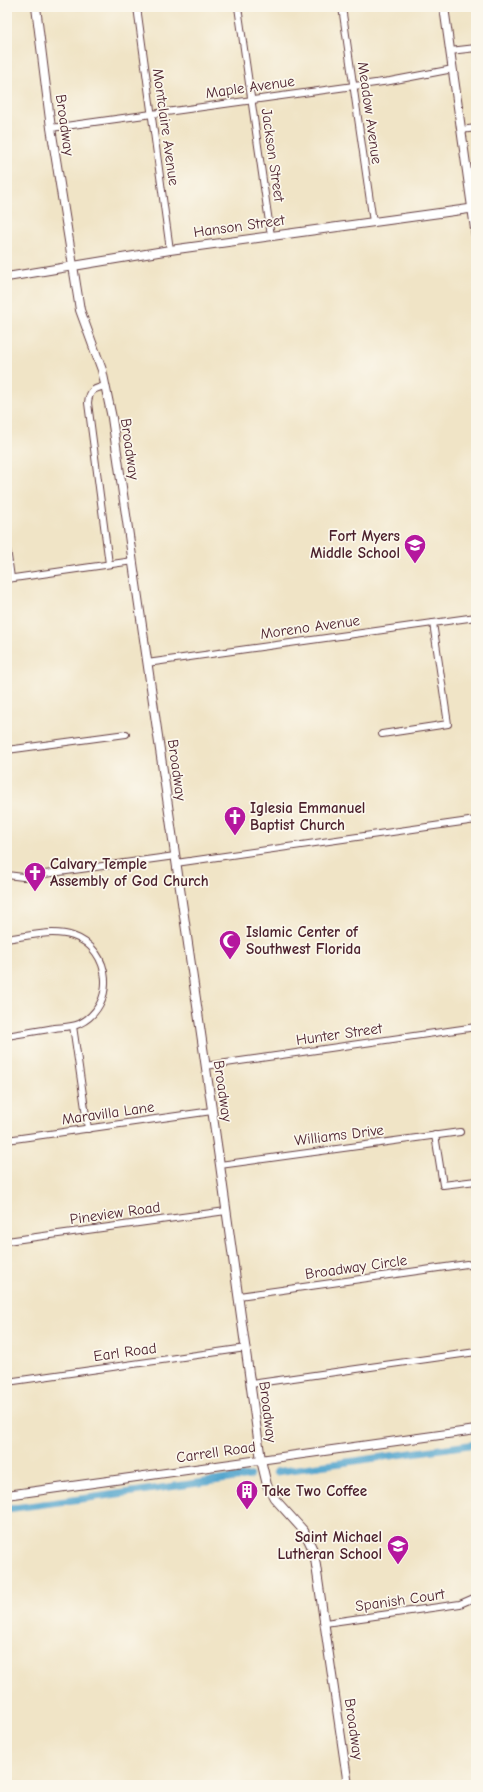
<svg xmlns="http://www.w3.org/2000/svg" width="483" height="1792" font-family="'Comic Neue',sans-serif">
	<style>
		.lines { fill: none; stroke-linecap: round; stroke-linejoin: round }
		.canal { stroke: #52a5cd; stroke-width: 7 }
		.minor-casing { stroke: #633d42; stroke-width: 8 }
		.tertiary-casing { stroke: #633d42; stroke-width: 10 }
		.minor { stroke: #fff; stroke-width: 6 }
		.tertiary { stroke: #fff; stroke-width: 8 }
		.labels { text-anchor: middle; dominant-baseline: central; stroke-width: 3.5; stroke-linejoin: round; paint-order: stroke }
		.street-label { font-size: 15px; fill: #4a1f2b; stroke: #fbf7ec }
		.poi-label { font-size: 15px; font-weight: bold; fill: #4a1f2b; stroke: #fbf7ec; text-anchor: start }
	</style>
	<rect width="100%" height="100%" fill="#fbf7ec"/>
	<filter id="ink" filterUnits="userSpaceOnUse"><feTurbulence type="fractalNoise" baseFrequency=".025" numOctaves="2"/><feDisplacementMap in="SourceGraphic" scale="8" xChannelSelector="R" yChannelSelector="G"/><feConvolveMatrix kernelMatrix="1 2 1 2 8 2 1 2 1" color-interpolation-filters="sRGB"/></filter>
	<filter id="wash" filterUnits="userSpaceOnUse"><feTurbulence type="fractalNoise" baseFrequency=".012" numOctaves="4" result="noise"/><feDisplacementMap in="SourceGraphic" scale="16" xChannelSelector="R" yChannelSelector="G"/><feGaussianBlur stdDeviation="0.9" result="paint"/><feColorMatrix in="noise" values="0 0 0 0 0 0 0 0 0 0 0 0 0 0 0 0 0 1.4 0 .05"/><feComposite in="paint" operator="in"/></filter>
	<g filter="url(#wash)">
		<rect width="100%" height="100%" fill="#f0e4c6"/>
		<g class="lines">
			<!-- canal -->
			<g class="canal">
				<path d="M276 1472 476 1444"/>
				<path d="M7 1509 250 1476"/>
			</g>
		</g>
	</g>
	<g filter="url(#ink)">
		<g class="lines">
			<!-- minor casing -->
			<g class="minor-casing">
				<g id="minor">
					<path d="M137 7 170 250"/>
					<path d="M238 7 271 236"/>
					<path d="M342 7 373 222"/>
					<path d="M450 51 476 48"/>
					<path d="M51 128 390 81 453 69"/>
					<path d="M461 130 476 128"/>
					<path d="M106 386C95 388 89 390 88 403L109 564"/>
					<path d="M7 549 11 578"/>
					<path d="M7 579 133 561"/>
					<path d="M147 663 476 617"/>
					<path d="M382 734 448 724 433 623"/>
					<path d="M7 750 126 734"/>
					<path d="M176 863 476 820"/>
					<path d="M7 875 23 877 175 856"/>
					<path d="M7 939C28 936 52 929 73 936 112 949 117 1006 79 1024 72 1027 63 1027 55 1028 39 1031 23 1033 7 1036"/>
					<path d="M73 1026 88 1129"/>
					<path d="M205 1066 476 1027"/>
					<path d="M435 1135 443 1185 476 1181"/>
					<path d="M7 1140 212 1111"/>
					<path d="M220 1165 460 1132"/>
					<path d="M7 1241 226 1211"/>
					<path d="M239 1296 467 1264 476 1268"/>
					<path d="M7 1382 246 1348"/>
					<path d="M251 1384 476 1352"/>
					<path d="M325 1623 460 1604 476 1597"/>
				</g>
			</g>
			<!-- tertiary casing -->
			<g class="tertiary-casing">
				<g id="tertiary">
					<path d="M36 7 51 128 78 297 80 310 102 370 112 418 220 1165 261 1460 267 1485 274 1498 304 1531 314 1552 348 1785"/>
					<path d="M444 7 476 236"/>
					<path d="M7 277 170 250 476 208"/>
					<path d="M7 1495 476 1430"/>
				</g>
			</g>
			<!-- minor -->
			<use href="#minor" class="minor"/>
			<!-- tertiary -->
			<use href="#tertiary" class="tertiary"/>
		</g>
	</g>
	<!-- icons -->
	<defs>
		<g id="school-pin" transform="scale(1.15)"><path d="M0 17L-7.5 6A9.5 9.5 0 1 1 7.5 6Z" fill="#b5179e" stroke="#fbf7ec"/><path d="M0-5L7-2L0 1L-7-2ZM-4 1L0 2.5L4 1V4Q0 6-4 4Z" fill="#fff"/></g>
		<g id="church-pin" transform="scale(1.15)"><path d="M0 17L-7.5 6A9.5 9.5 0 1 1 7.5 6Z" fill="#b5179e" stroke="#fbf7ec"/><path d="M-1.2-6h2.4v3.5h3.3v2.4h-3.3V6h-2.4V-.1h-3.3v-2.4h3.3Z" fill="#fff"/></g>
		<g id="mosque-pin" transform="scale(1.15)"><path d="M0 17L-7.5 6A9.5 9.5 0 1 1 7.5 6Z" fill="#b5179e" stroke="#fbf7ec"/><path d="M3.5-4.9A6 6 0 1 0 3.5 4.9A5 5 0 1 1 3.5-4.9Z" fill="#fff"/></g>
		<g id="building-pin" transform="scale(1.15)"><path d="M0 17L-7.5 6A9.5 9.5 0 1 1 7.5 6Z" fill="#b5179e" stroke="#fbf7ec"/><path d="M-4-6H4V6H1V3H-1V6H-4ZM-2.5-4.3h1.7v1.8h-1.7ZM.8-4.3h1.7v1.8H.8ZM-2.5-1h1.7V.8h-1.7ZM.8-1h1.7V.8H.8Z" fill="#fff"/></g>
	</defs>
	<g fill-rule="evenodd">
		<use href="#school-pin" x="415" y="545"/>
		<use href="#church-pin" x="235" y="817"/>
		<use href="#church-pin" x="35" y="873"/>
		<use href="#mosque-pin" x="230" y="941"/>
		<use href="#building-pin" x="247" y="1491"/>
		<use href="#school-pin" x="398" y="1546"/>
	</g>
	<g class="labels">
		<!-- street labels -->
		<g class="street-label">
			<text transform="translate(250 87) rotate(-8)">Maple Avenue</text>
			<text transform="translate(370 113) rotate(82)">Meadow Avenue</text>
			<text transform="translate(65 125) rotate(82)">Broadway</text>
			<text transform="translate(166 127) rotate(82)">Montclaire Avenue</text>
			<text transform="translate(273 155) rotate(82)">Jackson Street</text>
			<text transform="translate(239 226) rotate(-8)">Hanson Street</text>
			<text transform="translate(130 449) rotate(82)">Broadway</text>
			<text transform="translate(310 627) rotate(-8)">Moreno Avenue</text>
			<text transform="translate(177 770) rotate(82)">Broadway</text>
			<text transform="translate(339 1034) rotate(-8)">Hunter Street</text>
			<text transform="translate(223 1091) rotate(82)">Broadway</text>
			<text transform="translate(108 1113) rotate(-8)">Maravilla Lane</text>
			<text transform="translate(339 1135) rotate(-7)">Williams Drive</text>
			<text transform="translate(115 1213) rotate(-8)">Pineview Road</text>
			<text transform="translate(356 1267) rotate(-8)">Broadway Circle</text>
			<text transform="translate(125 1352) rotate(-8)">Earl Road</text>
			<text transform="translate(268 1412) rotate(83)">Broadway</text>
			<text transform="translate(216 1452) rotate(-8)">Carrell Road</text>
			<text transform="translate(400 1600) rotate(-8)">Spanish Court</text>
			<text transform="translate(354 1729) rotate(82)">Broadway</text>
		</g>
		<!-- poi labels -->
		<g class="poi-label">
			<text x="400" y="536" text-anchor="end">Fort Myers<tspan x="400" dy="17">Middle School</tspan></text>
			<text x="250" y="808">Iglesia Emmanuel<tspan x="250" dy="17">Baptist Church</tspan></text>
			<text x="50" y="864">Calvary Temple<tspan x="50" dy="17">Assembly of God Church</tspan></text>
			<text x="246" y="932">Islamic Center of<tspan x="246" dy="17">Southwest Florida</tspan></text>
			<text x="262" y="1491">Take Two Coffee</text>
			<text x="382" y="1537" text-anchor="end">Saint Michael<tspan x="382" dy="17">Lutheran School</tspan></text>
		</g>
	</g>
	<!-- margin -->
	<rect width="483" height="1792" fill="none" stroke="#fbf7ec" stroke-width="24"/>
</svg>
